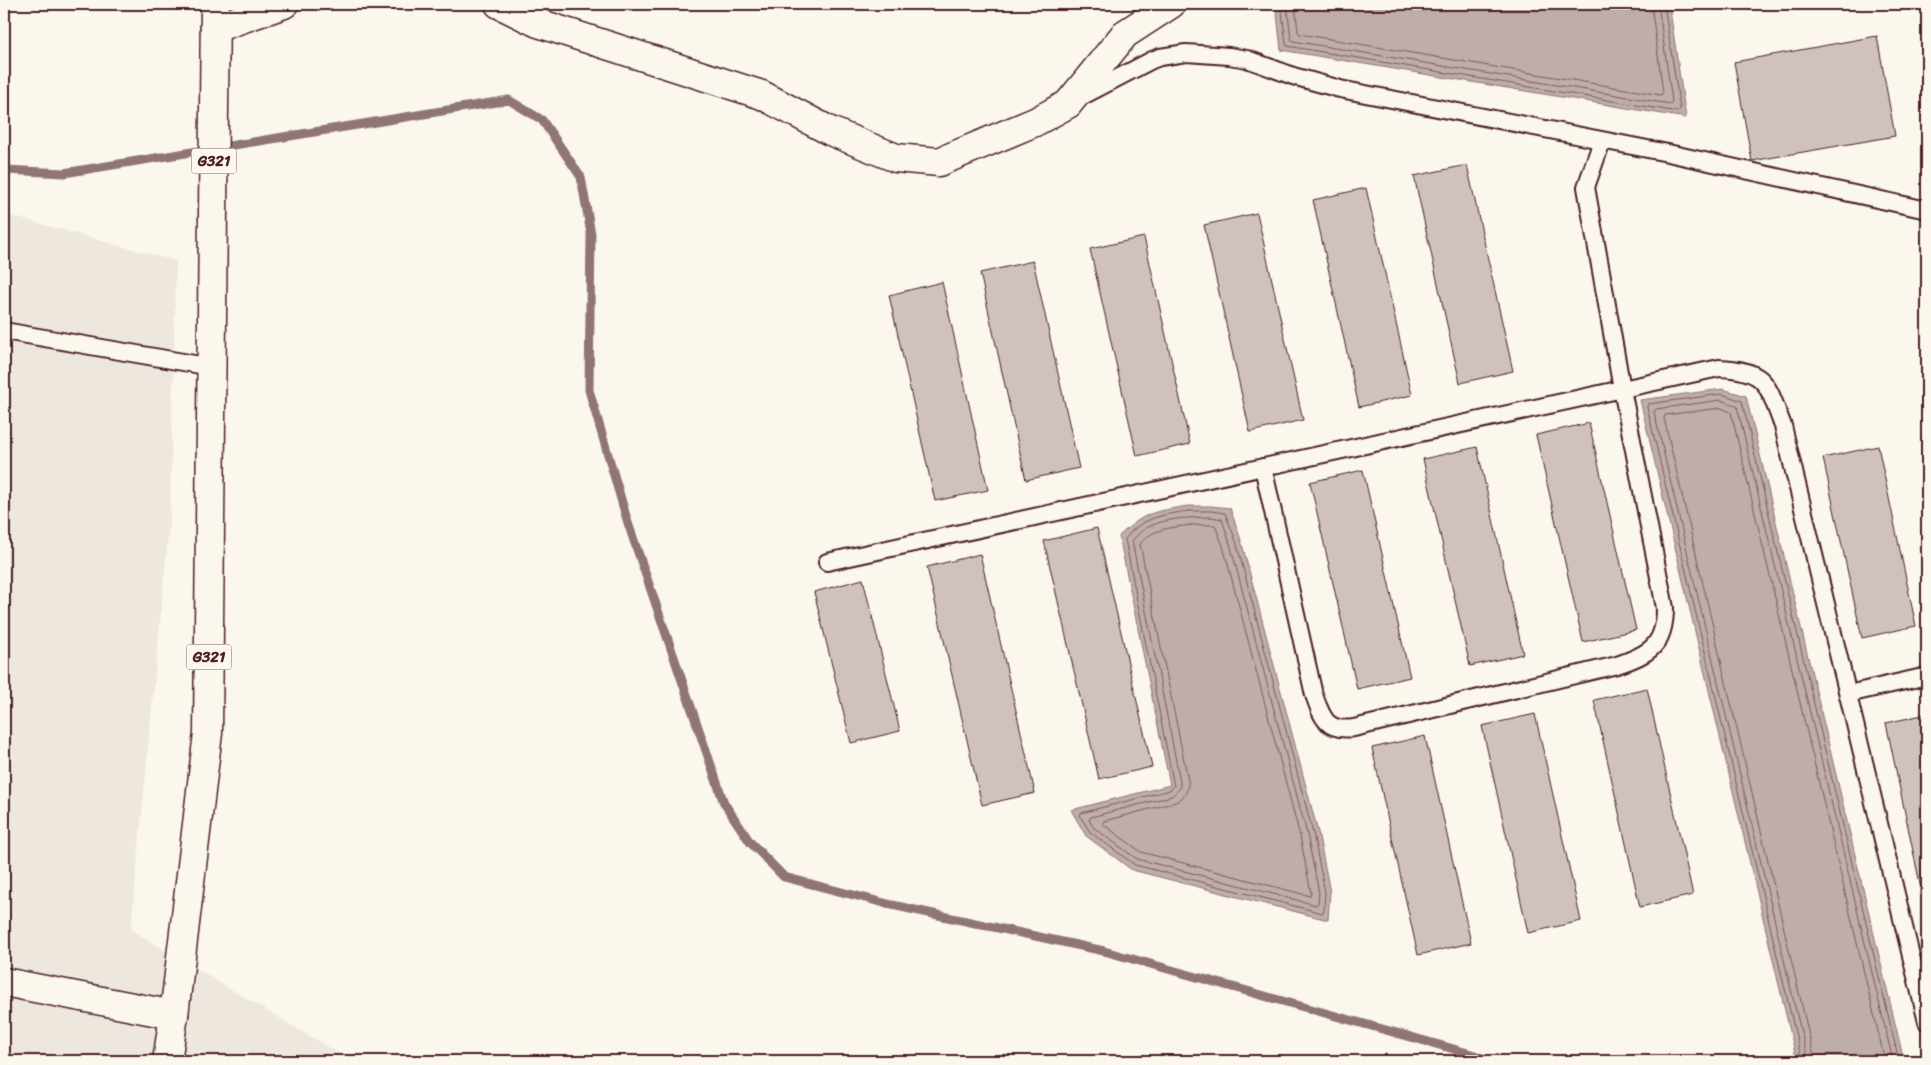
<svg xmlns="http://www.w3.org/2000/svg" width="1931" height="1065" font-family="Sriracha,sans-serif">
	<style>
		.built { fill: #eee7de }
		.water { fill: #bfadaa; stroke: #907477 }
		.lines { fill: none; stroke-linecap: round; stroke-linejoin: round }
		.shore { stroke: #79585e; stroke-width: 1 }
		.stream { stroke: #907477; stroke-width: 9 }
		.building { fill: #cfc2bc; stroke: #4a1f2b }
		.service-casing { stroke: #4a1f2b; stroke-width: 20 }
		.minor-casing { stroke: #4a1f2b; stroke-width: 31 }
		.tertiary-casing { stroke: #4a1f2b; stroke-width: 31 }
		.trunk-casing { stroke: #4a1f2b; stroke-width: 31 }
		.service { stroke: #fbf7ec; stroke-width: 16 }
		.minor { stroke: #fbf7ec; stroke-width: 28 }
		.tertiary { stroke: #fbf7ec; stroke-width: 28 }
		.trunk { stroke: #fbf7ec; stroke-width: 28 }
		.labels { text-anchor: middle; dominant-baseline: central; stroke-width: 5; stroke-linejoin: round; paint-order: stroke }
		.shield { fill: #fbf7ec; stroke: #7f6065; stroke-width: 1 }
		.shield-label { font-size: 15px; font-weight: bold; fill: #4a1f2b }
	</style>
	<rect width="100%" height="100%" fill="#fbf7ec"/>
	<filter id="ink" filterUnits="userSpaceOnUse"><feTurbulence type="fractalNoise" baseFrequency=".02" numOctaves="2"/><feDisplacementMap in="SourceGraphic" scale="10" xChannelSelector="R" yChannelSelector="G"/><feConvolveMatrix kernelMatrix="1 2 1 2 8 2 1 2 1" color-interpolation-filters="sRGB"/></filter>
	<g filter="url(#ink)">
		<!-- built -->
		<path class="built" d="M4 214 176 261 170 515 131 930 352 1061H4Z"/>
		<!-- water -->
		<g class="water">
			<path d="M1278 4H1669L1686 118 1281 50 1276 6Z"/>
			<path d="M1723 389 1746 396 1904 1061H1797L1640 400Z"/>
			<path d="M1188 506H1211L1230 508 1241 540 1318 832 1330 892 1328 920 1132 870 1086 836 1071 810 1170 785 1119 536C1146 511 1153 512 1188 506Z"/>
		</g>
		<g class="lines">
			<!-- shore -->
			<g class="shore">
				<path d="M1281 4 1286 44 1287 46 1678 112 1680 109 1664 4"/>
				<path d="M1287 4 1291 39 1293 41 1670 104 1672 101 1658 4"/>
				<path d="M1295 4 1298 32 1300 34 1661 95 1663 92 1651 4"/>
				<path d="M1189 511H1211L1225 513 1236 541 1313 833 1325 892 1324 911 1322 913 1135 865 1090 832 1080 816 1081 813 1170 790 1174 786 1125 539C1143 516 1163 515 1189 511Z"/>
				<path d="M1211 517 1222 519 1230 544 1307 834 1319 893 1318 903 1316 905 1137 859 1094 828 1089 820 1091 817 1172 796 1180 788V781L1132 541C1150 517 1183 518 1211 517Z"/>
				<path d="M1190 525H1215L1223 546 1300 836 1311 893 1310 896 1141 852 1103 824 1104 821 1176 802C1185 797 1189 790 1188 780L1140 544C1152 528 1172 528 1190 525Z"/>
				<path d="M1802 1061 1647 407 1648 404 1722 394 1742 401 1899 1061"/>
				<path d="M1808 1061 1654 412 1656 409 1721 400 1737 406 1893 1061"/>
				<path d="M1815 1061 1664 418 1665 415 1721 408 1731 412 1885 1061"/>
			</g>
			<!-- stream -->
			<path class="stream" d="M4 169 5 170 64 173 509 100 542 120 581 177 591 234 589 390 628 523 724 803 750 842 784 877 892 905 1104 951 1475 1055 1488 1061"/>
		</g>
		<!-- building -->
		<g class="building">
			<path d="M1877 36 1895 136 1752 161 1734 62Z"/>
			<path d="M1467 165 1513 371 1460 383 1414 176Z"/>
			<path d="M1366 188 1412 395 1359 407 1313 200Z"/>
			<path d="M1257 213 1303 420 1250 432 1204 225Z"/>
			<path d="M1144 237 1190 444 1137 456 1090 249Z"/>
			<path d="M1033 261 1079 468 1026 480 980 273Z"/>
			<path d="M942 282 988 490 935 501 889 295Z"/>
			<path d="M1589 423 1636 630 1583 642 1536 435Z"/>
			<path d="M1878 446 1916 626 1862 638 1823 458Z"/>
			<path d="M1477 447 1523 654 1470 666 1423 459Z"/>
			<path d="M1363 470 1410 677 1357 689 1310 482Z"/>
			<path d="M1097 528 1152 767 1099 779 1044 541Z"/>
			<path d="M980 554 1035 793 982 805 927 567Z"/>
			<path d="M863 579 900 731 851 743 814 592Z"/>
			<path d="M1647 688 1693 895 1640 907 1594 700Z"/>
			<path d="M1535 714 1581 921 1528 933 1482 726Z"/>
			<path d="M1927 714V902L1924 903 1886 723Z"/>
			<path d="M1425 736 1471 943 1418 955 1372 748Z"/>
		</g>
		<g class="lines">
			<!-- service casing -->
			<g class="service-casing">
				<g id="service">
					<path d="M1079 98 1152 60 1160 57 1186 53 1229 56 1247 59 1293 76 1340 89 1668 153 1927 210"/>
					<path d="M4 331 212 367"/>
					<path d="M1263 467 1314 695C1322 717 1326 732 1354 728L1617 665C1650 654 1665 645 1665 608L1622 389 1586 187 1602 141"/>
					<path d="M827 562 1719 368C1768 370 1767 385 1783 426L1927 1022"/>
					<path d="M1848 694 1927 676"/>
				</g>
			</g>
			<!-- minor casing -->
			<g class="minor-casing">
				<g id="minor">
					<path d="M499 4 538 23 762 95 830 131 896 158 939 162 1035 122 1068 104 1125 34 1171 4"/>
					<path d="M215 28 284 4"/>
				</g>
			</g>
			<!-- tertiary casing -->
			<g class="tertiary-casing">
				<path id="tertiary" d="M4 982 174 1015"/>
			</g>
			<!-- trunk casing -->
			<g class="trunk-casing">
				<path id="trunk" d="M167 1061 174 1015 208 733 215 4"/>
			</g>
			<!-- service -->
			<use href="#service" class="service"/>
			<!-- minor -->
			<use href="#minor" class="minor"/>
			<!-- tertiary -->
			<use href="#tertiary" class="tertiary"/>
			<!-- trunk -->
			<use href="#trunk" class="trunk"/>
		</g>
	</g>
	<g class="labels">
		<!-- shield labels -->
		<g class="shield">
			<rect x="191.5" y="148.5" width="45" height="25" rx="4"/>
			<rect x="186.5" y="644.5" width="45" height="25" rx="4"/>
		</g>
		<g class="shield-label">
			<text x="214" y="161">G321</text>
			<text x="209" y="657">G321</text>
		</g>
	</g>
	<!-- margin -->
	<rect width="1931" height="1065" fill="none" stroke="#fbf7ec" stroke-width="20"/>
	<rect x="10" y="10" width="1911" height="1045" fill="none" stroke="#4a1f2b" stroke-width="2" filter="url(#ink)"/>
</svg>
